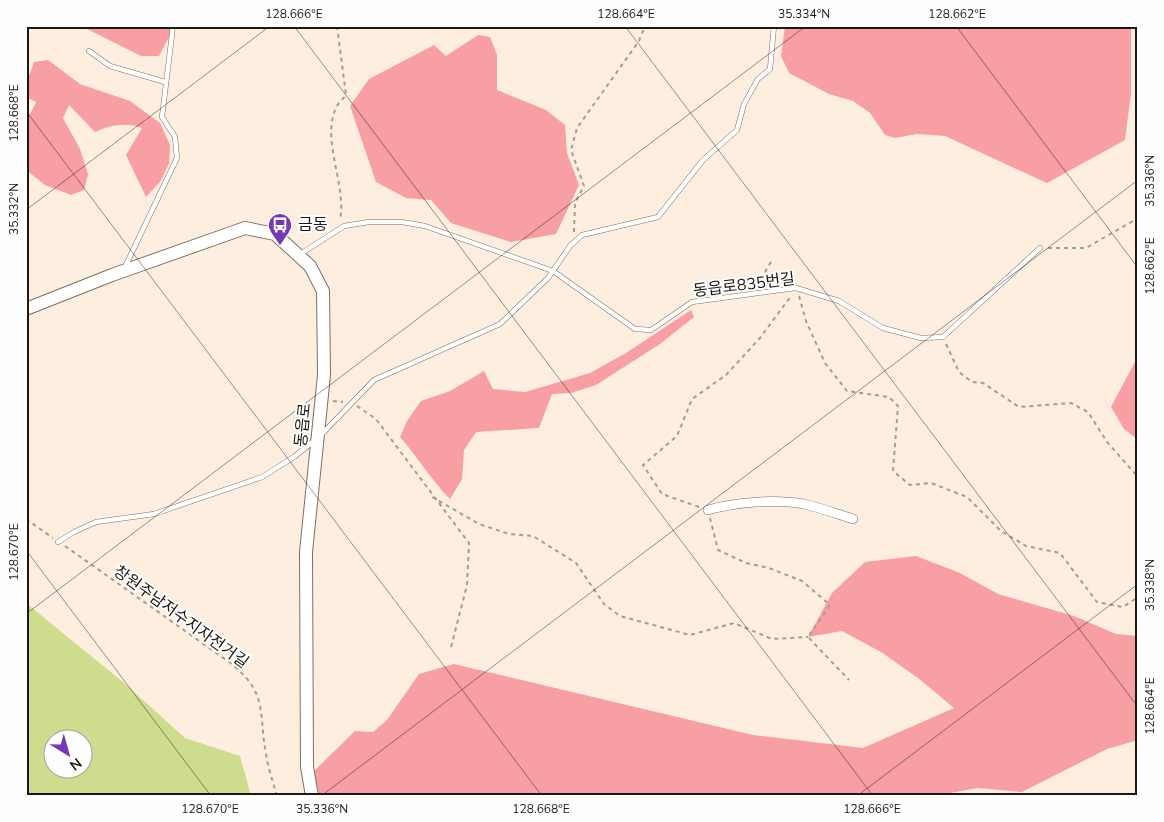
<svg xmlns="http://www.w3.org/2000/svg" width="1164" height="822" font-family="'Nunito Sans','Noto Sans KR',sans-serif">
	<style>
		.forest { fill: #f79fa2 }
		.water { fill: #cddd8d; fill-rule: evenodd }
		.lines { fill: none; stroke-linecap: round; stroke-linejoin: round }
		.lane-casing { stroke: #7d7062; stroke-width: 5.5 }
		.street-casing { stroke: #7d7062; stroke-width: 10 }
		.secondary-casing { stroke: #7d7062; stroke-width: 14 }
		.path { stroke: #a89c91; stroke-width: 2; stroke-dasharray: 4 4; stroke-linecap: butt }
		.lane { stroke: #fff; stroke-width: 4.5 }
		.street { stroke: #fff; stroke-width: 9 }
		.secondary { stroke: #fff; stroke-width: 12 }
		.ticks { fill: none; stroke: #1d1812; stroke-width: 1; stroke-opacity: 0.45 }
		.labels { text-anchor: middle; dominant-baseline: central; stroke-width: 4; stroke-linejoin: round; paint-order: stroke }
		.poi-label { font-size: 16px; fill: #1d1812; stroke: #fefefe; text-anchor: start }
		.street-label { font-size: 16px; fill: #1d1812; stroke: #fefefe }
		.neatline { fill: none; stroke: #1d1812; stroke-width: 2 }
		.ticks-label { font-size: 12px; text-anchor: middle; fill: #1d1812 }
	</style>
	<rect width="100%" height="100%" fill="#feeedf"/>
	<!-- forest -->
	<g class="forest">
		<path d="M81 26H175L159 56H141Z"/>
		<path d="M785 26H1131V93L1125 140 1047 183 945 136 917 134 895 138 885 135 870 113 853 101 829 94 789 73 781 56Z"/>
		<path d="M478 35 490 37 497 55V90L546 110 565 125 567 153 579 185 556 234 511 242 451 223 431 200 406 198 376 182 350 106 369 79 434 45 446 56Z"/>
		<path d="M48 60 80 84 130 101 160 123 170 145 169 164 160 182 146 197 126 155 142 128C126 122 110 125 95 132L69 105 63 118 80 149 88 174 84 190 71 195 45 185 26 170V114H30L36 102 26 97V84L34 62Z"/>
		<path d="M691 310 694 317 660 344 596 385 571 393 552 394 539 428 476 432 464 450 462 479 450 499C431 480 418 457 400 437L407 421 421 401 450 391 484 371 493 389 525 392 590 373 626 353Z"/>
		<path d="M1138 356V440L1124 429 1111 407Z"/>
		<path d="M916 556 960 573 998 594 1074 616 1116 634 1138 636V740L1107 749 1022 792 978 788 933 796H319L314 771 355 731 373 732 387 720 419 674 454 664 753 735 863 748 954 708 918 678 881 652 842 631 808 637 832 593 865 562Z"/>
	</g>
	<!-- water -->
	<path class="water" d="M26 603 123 682 185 738 240 756 251 796H26ZM52 740H82V770H52Z"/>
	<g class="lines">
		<!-- lane casing -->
		<g class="lane-casing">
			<g id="lane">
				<path d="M89 51 110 66 165 82"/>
				<path d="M299 255 344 226 369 222H402L425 226 553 271 635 329 651 330 692 302 796 288 839 301 883 328 921 338 943 337 1040 248"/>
				<path d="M125 267 177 158 175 137 162 117 173 26"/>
				<path d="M321 435 374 380 500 324 548 278 570 246 582 235 658 217 703 160 737 130 744 104 758 79 770 69 774 26"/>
				<path d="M58 542 74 532 96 522 154 514 262 477 294 457 315 440"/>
			</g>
		</g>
		<!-- street casing -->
		<g class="street-casing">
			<path id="street" d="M708 510C735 502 776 499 804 504 821 508 837 514 853 519"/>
		</g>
		<!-- secondary casing -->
		<g class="secondary-casing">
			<path id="secondary" d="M26 309 112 275 245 228 275 234 310 266 323 291 324 375 306 552 307 767 312 796"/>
		</g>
		<!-- path -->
		<g class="path">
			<path d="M337 26 346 95C343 99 338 103 336 108 321 140 347 186 340 220"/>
			<path d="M574 232 575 203 584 186 571 150 577 128 639 41 645 26"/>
			<path d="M1048 248H1086L1138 218"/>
			<path d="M757 286 772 260"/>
			<path d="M799 296 806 321 825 363 847 391 889 397 898 406 893 471 910 485 931 483 967 497 1001 531 1026 546 1060 553 1097 602 1123 607 1138 597"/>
			<path d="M946 344 959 372 972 382 983 383 1019 407 1071 403 1088 412 1107 442 1138 477"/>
			<path d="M333 401 343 402"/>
			<path d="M357 406 376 419 469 543 467 585 450 651"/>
			<path d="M432 497 479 524 509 534 533 536 576 563 604 604 620 616 690 635 734 623 772 639 808 637"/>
			<path d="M699 507 662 494 643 465 677 436 692 399 726 375 760 338 791 296"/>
			<path d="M710 518 718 550 746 563 769 568 802 581 830 605 808 637 849 680"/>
			<path d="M26 519 53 538"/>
			<path d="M65 546 229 662C269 693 258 711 266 754 268 768 273 782 277 796"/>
		</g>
		<!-- lane -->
		<use href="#lane" class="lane"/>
		<!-- street -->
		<use href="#street" class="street"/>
		<!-- secondary -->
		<use href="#secondary" class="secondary"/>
	</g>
	<!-- ticks -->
	<path class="ticks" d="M294 26 873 796M625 26 1138 707M956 26 1138 268M26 111 542 796M26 210 270 26M26 550 211 796M26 614 806 26M321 796 1138 180M857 796 1138 584"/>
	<!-- icons -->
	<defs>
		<g id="bus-pin" transform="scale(1.25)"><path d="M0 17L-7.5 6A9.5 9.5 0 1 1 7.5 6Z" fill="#743ab1" stroke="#fefefe"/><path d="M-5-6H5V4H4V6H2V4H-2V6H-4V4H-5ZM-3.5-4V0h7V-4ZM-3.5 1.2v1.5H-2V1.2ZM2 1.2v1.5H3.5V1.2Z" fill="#fff"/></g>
	</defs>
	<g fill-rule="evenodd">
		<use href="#bus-pin" x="280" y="225"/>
	</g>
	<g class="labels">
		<!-- poi labels -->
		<g class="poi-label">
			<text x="298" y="225">금동</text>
		</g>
		<!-- street labels -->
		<g class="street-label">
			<text transform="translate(744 285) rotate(-7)">동읍로835번길</text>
			<text transform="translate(303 425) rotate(-84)">동읍로</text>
			<text transform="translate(181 617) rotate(36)">창원주남저수지자전거길</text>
		</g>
	</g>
	<!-- border -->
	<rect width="1164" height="822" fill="none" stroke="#fefefe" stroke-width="55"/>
	<!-- north arrow -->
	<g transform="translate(68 754) rotate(143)"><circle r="24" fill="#fefefe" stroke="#a4a2a0"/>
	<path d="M0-4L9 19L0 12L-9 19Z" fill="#743ab1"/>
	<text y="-8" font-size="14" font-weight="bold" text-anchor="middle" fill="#1d1812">N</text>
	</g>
	<rect x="28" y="28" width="1108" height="766" class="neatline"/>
	<g class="ticks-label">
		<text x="294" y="18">128.666°E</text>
		<text x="626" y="18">128.664°E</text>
		<text x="804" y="18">35.334°N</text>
		<text x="957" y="18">128.662°E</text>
		<text transform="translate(14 113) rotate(-90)" y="4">128.668°E</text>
		<text transform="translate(1150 181) rotate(-90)" y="4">35.336°N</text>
		<text transform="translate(14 209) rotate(-90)" y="4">35.332°N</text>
		<text transform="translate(1150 266) rotate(-90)" y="4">128.662°E</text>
		<text transform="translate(14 552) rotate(-90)" y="4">128.670°E</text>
		<text transform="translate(1150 585) rotate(-90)" y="4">35.338°N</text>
		<text transform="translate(1150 706) rotate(-90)" y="4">128.664°E</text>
		<text x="210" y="813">128.670°E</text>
		<text x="322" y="813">35.336°N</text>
		<text x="541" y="813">128.668°E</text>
		<text x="872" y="813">128.666°E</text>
	</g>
</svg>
